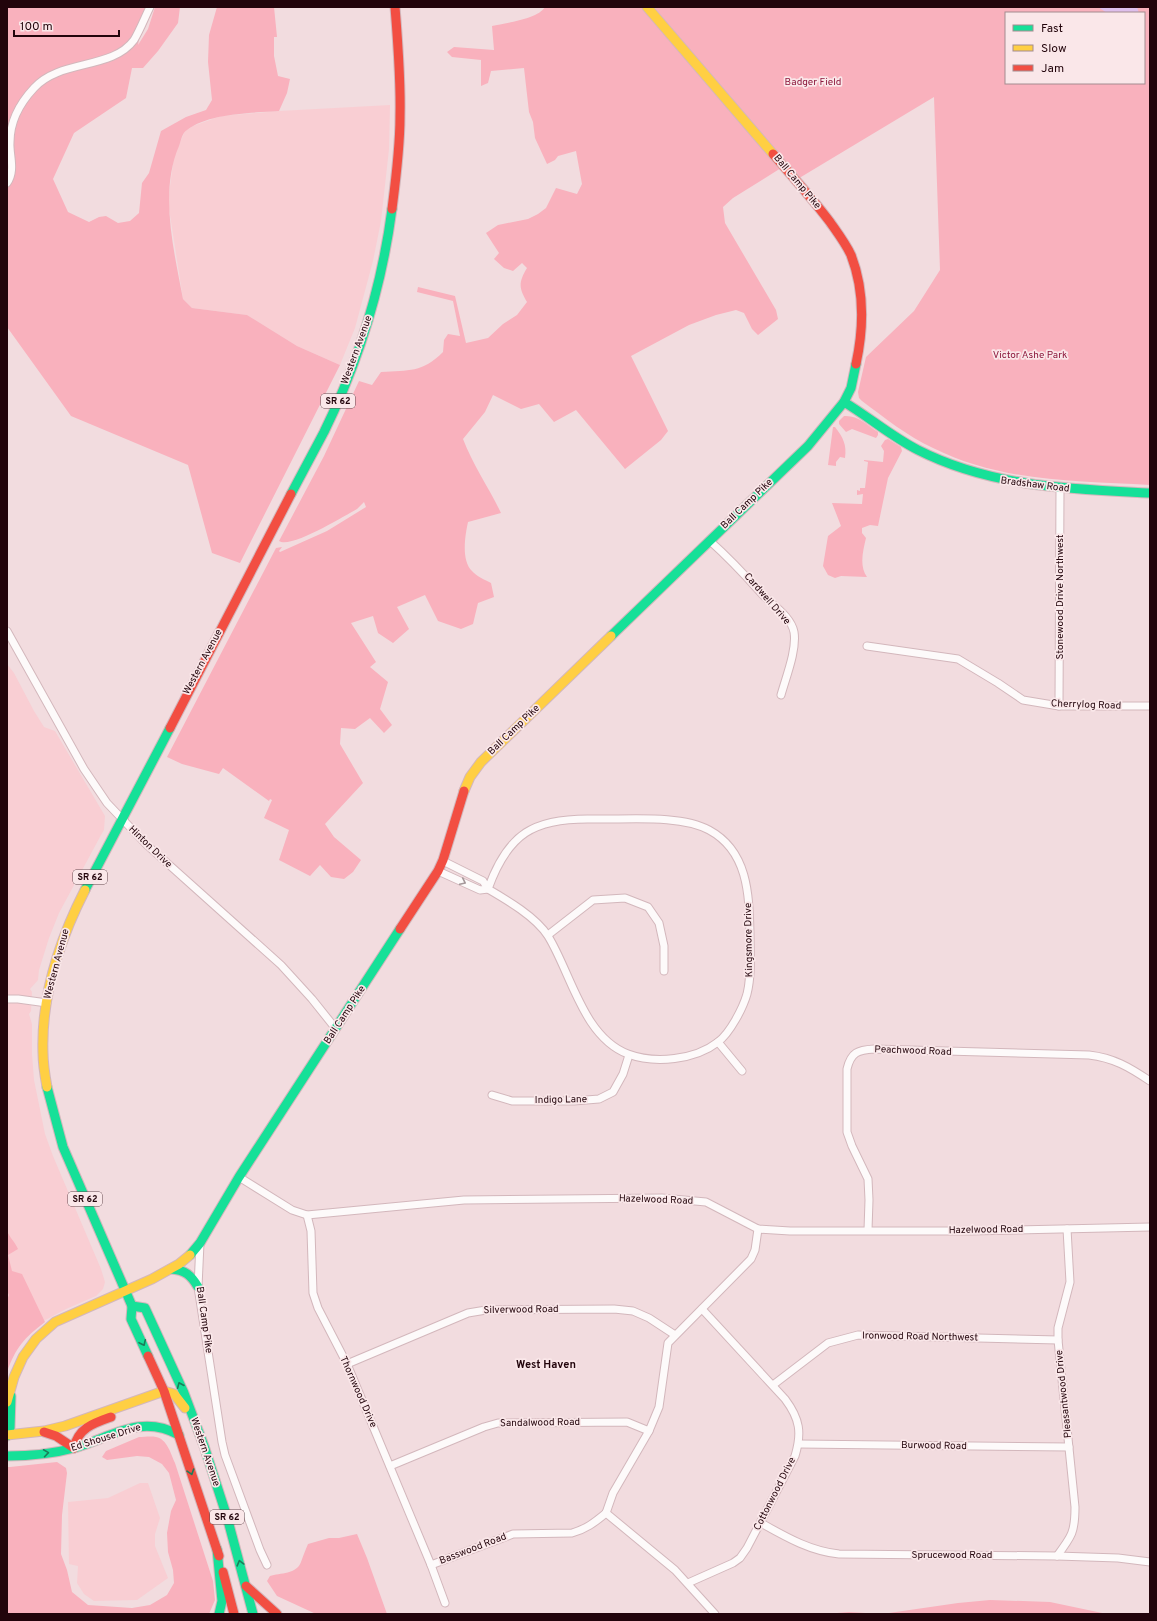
<svg xmlns="http://www.w3.org/2000/svg" width="1157" height="1621" font-family="Overpass,sans-serif">
	<style>
		.built { fill: #f9ced3 }
		.green { fill: #f9b1bd; fill-rule: evenodd }
		.water { fill: #debfec }
		.lines { fill: none; stroke-linecap: round; stroke-linejoin: round }
		.street-casing { stroke: #d3b7bc; stroke-width: 9 }
		.fast-casing { stroke: #d3b7bc; stroke-width: 11 }
		.slow-casing { stroke: #d3b7bc; stroke-width: 11 }
		.jam-casing { stroke: #d3b7bc; stroke-width: 11 }
		.street { stroke: #fdfafa; stroke-width: 7 }
		.fast { stroke: #16e098; stroke-width: 9 }
		.slow { stroke: #ffcf43; stroke-width: 9 }
		.jam { stroke: #f24e42; stroke-width: 9 }
		.oneway { stroke: #a5989a }
		.oneway2 { stroke: #1b7d59 }
		.labels { text-anchor: middle; dominant-baseline: central; stroke-width: 3.5; stroke-linejoin: round; paint-order: stroke }
		.shield { fill: #fae7e9; stroke: #63484e; stroke-width: 1 }
		.shield-label { font-size: 9px; font-weight: bold; fill: #22040b }
		.park-label { font-size: 10px; fill: #8c183c; stroke: #fae7e9 }
		.street-label { font-size: 10px; fill: #22040b; stroke: #fae7e9 }
		.neighbourhood-label { font-size: 11px; font-weight: bold; fill: #22040b; stroke: #fae7e9 }
	</style>
	<rect width="100%" height="100%" fill="#f2dcdf"/>
	<!-- built -->
	<g class="built">
		<path d="M390 105 389 149 381 221 373 261 355 328 340 365 297 346 247 315 192 308 183 299 168 202 174 156 185 131 193 126 221 116 279 111Z"/>
		<path d="M7 664 14 673 34 711 44 727 55 731 105 816 104 830 101 835 59 913 49 938 39 970 38 980 30 989 32 992 31 1011 29 1014 32 1024V1054L34 1080 45 1134 53 1156 101 1269 105 1282 103 1289 96 1296 66 1309 36 1325 11 1352 7 1363Z"/>
		<path d="M140 1483H148L160 1518 155 1534V1546L168 1578 137 1600 94 1601 84 1594 77 1583 78 1566 69 1564 68 1502 108 1498Z"/>
	</g>
	<!-- green -->
	<g class="green">
		<path d="M7 7H145L138 45 148 29 155 7H180L178 23 158 51 143 68H132L126 98 74 133 53 179 68 212 89 222 99 217 106 216 118 223 130 221 139 213 142 183 149 173 161 131 186 117 206 110 212 100 208 62 209 35 217 7H274L277 37H274V56L278 76 290 79 287 93 279 111C251 113 209 113 187 130 182 133 181 141 179 146 159 192 174 251 183 299L192 308 247 315 297 346 340 365 240 563 212 553 188 465 71 416 7 327Z"/>
		<path d="M545 7H643L781 168 733 198 723 207 725 223 776 310 778 319 758 335 752 329 744 313 736 310 716 315 689 325 631 356 668 431 661 440 625 469 576 410 554 422 539 404 521 409 493 395 485 412 463 439C473 465 489 488 501 513L468 522C465 536 461 560 472 571 476 576 485 580 491 583L494 597 478 603 473 624 461 629 438 621 425 595 397 607 409 629 393 643 378 633 373 616 351 623 376 662 370 667 388 682 380 709 392 725 384 733 370 718 355 729 341 728 340 744 363 783 325 824 334 837 361 860 353 872 344 879 331 877 320 865 310 876 279 860 289 830 264 818 272 800 270 799 269 801 223 768 219 774 182 764 167 757 276 548 282 547 279 551 280 552 327 531 366 507 364 502 357 509C344 516 291 549 279 541L324 456 359 381 372 385 381 372C409 370 422 373 443 352L444 340 448 334 460 336 453 301 417 292 418 287 455 296 466 343 488 338 503 324 517 315 527 302C519 288 518 283 527 268L522 263 513 271 504 268 494 259 499 253 486 233 498 225 528 219 538 214 546 208 556 188 577 194 582 184 576 151 558 156 555 160 547 164 535 138 533 122 529 112 524 68 491 71 488 83 481 86V60L452 57 447 52 454 47 494 50 492 26C506 23 538 19 545 7Z"/>
		<path d="M654 7H1150V485C1076 481 1001 482 933 448 907 436 885 418 862 401L859 398 858 392 866 357 914 311 940 270 934 97 796 180ZM1006 13H1144V83H1006Z"/>
		<path d="M844 416C858 415 867 425 878 432V435L876 438 852 429 846 432 839 424V421Z"/>
		<path d="M833 427H835C843 437 847 445 845 458L840 457 836 462V466L828 465Z"/>
		<path d="M888 439 901 447 902 451 888 478 878 526 870 525 862 528V533L866 538C863 551 859 566 867 577L841 576 835 578 828 575 823 566 828 536 841 526 832 503 862 504 863 494 857 495V490L860 491V488H865L868 462 864 461V460L883 462 884 451 881 446 885 440Z"/>
		<path d="M7 1231C10 1238 15 1242 18 1249L8 1255 12 1271 22 1274 45 1322C24 1338 16 1347 7 1372V1300L9 1295 7 1291Z"/>
		<path d="M139 1437C144 1437 151 1436 156 1437 167 1439 171 1454 175 1463L213 1581 215 1600 209 1614H7V1467H10L57 1462 66 1468 67 1473 62 1515 61 1554 67 1570 72 1592 88 1605 132 1608 150 1605 167 1595 174 1583 173 1570 168 1552 167 1533 171 1511 176 1500 169 1473 162 1464 149 1457 137 1456 107 1460 102 1457 106 1451Z"/>
		<path d="M357 1534 367 1558 387 1614H316L277 1596 267 1581 270 1576C280 1573 297 1574 301 1562 303 1556 305 1551 308 1544L329 1538H339Z"/>
		<path d="M990 1600 1050 1602 1107 1614H825L849 1612 882 1614 958 1603Z"/>
	</g>
	<!-- water -->
	<path class="water" d="M1098 7H1137L1139 13H1107Z"/>
	<g class="lines">
		<!-- street casing -->
		<g class="street-casing">
			<g id="street">
				<path d="M7 183C16 170 9 155 10 142 10 121 20 103 34 88 60 59 112 70 134 40 140 30 145 17 150 7"/>
				<path d="M710 541C729 558 744 574 761 593 771 604 791 616 794 632 797 650 786 677 781 695"/>
				<path d="M7 631 84 769 107 803 147 845 281 965 312 999 336 1029"/>
				<path d="M867 646 958 659 998 683 1023 700 1059 706H1150"/>
				<path d="M1059 706 1060 489"/>
				<path d="M443 861 483 881 488 889C507 900 536 917 548 936 571 973 583 1037 628 1054 655 1064 695 1060 718 1042 730 1033 743 1008 747 994 752 974 750 953 750 933 749 894 748 851 709 830 680 814 625 820 592 819 534 818 508 833 488 889"/>
				<path d="M438 871 480 890 488 889"/>
				<path d="M548 935 593 900 625 898 648 907 659 923 664 946V971"/>
				<path d="M7 999H18L47 1003"/>
				<path d="M718 1042 742 1071"/>
				<path d="M492 1095 512 1101H574L599 1099 613 1092 623 1074 629 1055"/>
				<path d="M239 1177 292 1210 307 1215 464 1200 662 1198 706 1202 758 1229 790 1231H970L1150 1227"/>
				<path d="M307 1215 311 1231 313 1293 318 1308 347 1364 431 1565 445 1603"/>
				<path d="M868 1230 869 1200 868 1179 852 1146 847 1132V1069C851 1052 858 1050 874 1049L1089 1055C1114 1058 1129 1067 1150 1081"/>
				<path d="M200 1243 198 1287 222 1442 225 1455 260 1550 267 1565"/>
				<path d="M347 1364 468 1313 486 1310 614 1309 633 1311 649 1318 675 1335"/>
				<path d="M773 1385 828 1343 858 1335 1058 1340"/>
				<path d="M799 1444 1069 1447"/>
				<path d="M390 1466 484 1427 498 1423 627 1422 649 1431"/>
				<path d="M606 1513 613 1493 649 1431 659 1407 668 1343 751 1259 755 1250 758 1229"/>
				<path d="M606 1513 675 1570 715 1614"/>
				<path d="M761 1523C786 1537 810 1551 839 1554L1057 1556 1118 1558 1150 1562"/>
				<path d="M1057 1556C1072 1536 1075 1532 1075 1507L1058 1340V1328L1070 1282 1067 1229"/>
				<path d="M431 1565 513 1534 572 1533C586 1529 594 1523 606 1513"/>
				<path d="M688 1583 733 1563 740 1558 747 1548 795 1456C802 1433 800 1419 785 1399L702 1309"/>
			</g>
		</g>
		<!-- fast casing -->
		<g class="fast-casing">
			<g id="fast">
				<path d="M844 402C869 417 892 437 918 450 991 487 1070 489 1150 493"/>
				<path d="M291 494C302 473 313 453 324 432 358 363 382 285 392 209"/>
				<path d="M611 636 808 446 844 402 851 388 856 364"/>
				<path d="M85 890 170 728"/>
				<path d="M47 1087 63 1147 132 1306 131 1319 148 1356"/>
				<path d="M190 1255 200 1243 239 1177 400 929"/>
				<path d="M171 1269C185 1270 191 1275 198 1287"/>
				<path d="M132 1306 145 1308 184 1393 204 1446 227 1517 253 1614"/>
				<path d="M7 1436 10 1428 11 1396"/>
				<path d="M7 1456C30 1456 52 1454 74 1448 111 1438 140 1413 179 1435"/>
				<path d="M217 1549 222 1601 219 1614"/>
			</g>
		</g>
		<!-- slow casing -->
		<g class="slow-casing">
			<g id="slow">
				<path d="M647 7 773 154"/>
				<path d="M464 791 470 777 481 762 611 636"/>
				<path d="M47 1087C45 1076 43 1064 43 1053 41 997 60 939 85 890"/>
				<path d="M164 1391 174 1394 185 1408"/>
				<path d="M7 1402 14 1377 23 1357 36 1339 55 1322 152 1279 179 1264 190 1255"/>
				<path d="M7 1435 44 1431 65 1426 164 1391"/>
			</g>
		</g>
		<!-- jam casing -->
		<g class="jam-casing">
			<g id="jam">
				<path d="M773 154C792 176 812 198 830 222 837 232 846 244 851 255 865 291 864 327 856 364"/>
				<path d="M392 209C396 178 400 148 400 117 401 80 398 44 395 7"/>
				<path d="M170 728 291 494"/>
				<path d="M400 929 438 871 443 860 464 791"/>
				<path d="M148 1356 164 1391 219 1556"/>
				<path d="M44 1432 56 1436 74 1448"/>
				<path d="M74 1448C78 1428 94 1423 111 1417"/>
				<path d="M223 1572 234 1614"/>
				<path d="M246 1586 277 1614"/>
			</g>
		</g>
		<!-- street -->
		<use href="#street" class="street"/>
		<!-- fast -->
		<use href="#fast" class="fast"/>
		<!-- slow -->
		<use href="#slow" class="slow"/>
		<!-- jam -->
		<use href="#jam" class="jam"/>
	</g>
	<!-- one-way arrows -->
	<defs><path id="oneway-chevron" d="M-2-3.5L2.5 0L-2 3.5" fill="none" stroke-width="1.6" stroke-linecap="round" stroke-linejoin="round"/></defs>
	<use class="oneway" href="#oneway-chevron" transform="translate(463 882) rotate(25)"/>
	<g class="oneway2">
		<use href="#oneway-chevron" transform="translate(143 1343) rotate(65)"/>
		<use href="#oneway-chevron" transform="translate(180 1385) rotate(-113)"/>
		<use href="#oneway-chevron" transform="translate(46 1453) rotate(-8)"/>
		<use href="#oneway-chevron" transform="translate(191 1472) rotate(72)"/>
		<use href="#oneway-chevron" transform="translate(240 1563) rotate(-105)"/>
	</g>
	<g class="labels">
		<!-- shield labels -->
		<g class="shield">
			<rect x="321" y="394" width="34" height="14" rx="3"/>
			<rect x="73" y="870" width="34" height="14" rx="3"/>
			<rect x="68" y="1192" width="34" height="14" rx="3"/>
			<rect x="210" y="1510" width="34" height="14" rx="3"/>
		</g>
		<g class="shield-label">
			<text x="338" y="401">SR 62</text>
			<text x="90" y="877">SR 62</text>
			<text x="85" y="1199">SR 62</text>
			<text x="227" y="1517">SR 62</text>
		</g>
		<!-- park labels -->
		<g class="park-label">
			<text x="813" y="82">Badger Field</text>
			<text x="1030" y="355">Victor Ashe Park</text>
		</g>
		<!-- street labels -->
		<g class="street-label">
			<text transform="translate(797 182) rotate(50)">Ball Camp Pike</text>
			<text transform="translate(357 350) rotate(-70)">Western Avenue</text>
			<text transform="translate(1035 485) rotate(7)">Bradshaw Road</text>
			<text transform="translate(747 504) rotate(-44)">Ball Camp Pike</text>
			<text transform="translate(1060 597) rotate(-90)">Stonewood Drive Northwest</text>
			<text transform="translate(767 599) rotate(49)">Cardwell Drive</text>
			<text transform="translate(203 662) rotate(-62)">Western Avenue</text>
			<text transform="translate(1086 705) rotate(2)">Cherrylog Road</text>
			<text transform="translate(514 730) rotate(-44)">Ball Camp Pike</text>
			<text transform="translate(150 847) rotate(44)">Hinton Drive</text>
			<text transform="translate(749 940) rotate(-91)">Kingsmore Drive</text>
			<text transform="translate(57 964) rotate(-75)">Western Avenue</text>
			<text transform="translate(345 1015) rotate(-57)">Ball Camp Pike</text>
			<text transform="translate(913 1051) rotate(2)">Peachwood Road</text>
			<text transform="translate(561 1100) rotate(-1)">Indigo Lane</text>
			<text transform="translate(656 1200) rotate(2)">Hazelwood Road</text>
			<text transform="translate(986 1230) rotate(-1)">Hazelwood Road</text>
			<text transform="translate(521 1310) rotate(-1)">Silverwood Road</text>
			<text transform="translate(204 1320) rotate(82)">Ball Camp Pike</text>
			<text transform="translate(920 1337) rotate(1)">Ironwood Road Northwest</text>
			<text transform="translate(358 1392) rotate(66)">Thornwood Drive</text>
			<text transform="translate(1064 1394) rotate(-96)">Pleasantwood Drive</text>
			<text transform="translate(540 1423) rotate(-1)">Sandalwood Road</text>
			<text transform="translate(106 1438) rotate(-17)">Ed Shouse Drive</text>
			<text transform="translate(934 1446) rotate(1)">Burwood Road</text>
			<text transform="translate(205 1452) rotate(71)">Western Avenue</text>
			<text transform="translate(775 1494) rotate(-63)">Cottonwood Drive</text>
			<text transform="translate(473 1549) rotate(-21)">Basswood Road</text>
			<text x="952" y="1555">Sprucewood Road</text>
		</g>
		<!-- neighbourhood labels -->
		<g class="neighbourhood-label">
			<text x="546" y="1365">West Haven</text>
		</g>
	</g>
	<!-- border -->
	<rect width="1157" height="1621" fill="none" stroke="#22040b" stroke-width="16"/>
	<!-- legend -->
	<rect x="1005" y="12" width="140" height="72" fill="#fae7e9" stroke="#a48c90"/>
	<rect x="1013" y="25" width="20" height="6" fill="#16e098" stroke="#a48c90"/>
	<text x="1041" y="32" font-size="12" fill="#22040b">Fast</text>
	<rect x="1013" y="45" width="20" height="6" fill="#ffcf43" stroke="#a48c90"/>
	<text x="1041" y="52" font-size="12" fill="#22040b">Slow</text>
	<rect x="1013" y="65" width="20" height="6" fill="#f24e42" stroke="#a48c90"/>
	<text x="1041" y="72" font-size="12" fill="#22040b">Jam</text>
	<!-- scale -->
	<path d="M14 30v6h105v-6" fill="none" stroke="#22040b" stroke-width="2"/>
	<text x="20" y="30" font-size="12" fill="#22040b" stroke="#fae7e9" stroke-width="3" paint-order="stroke">100 m</text>
</svg>
